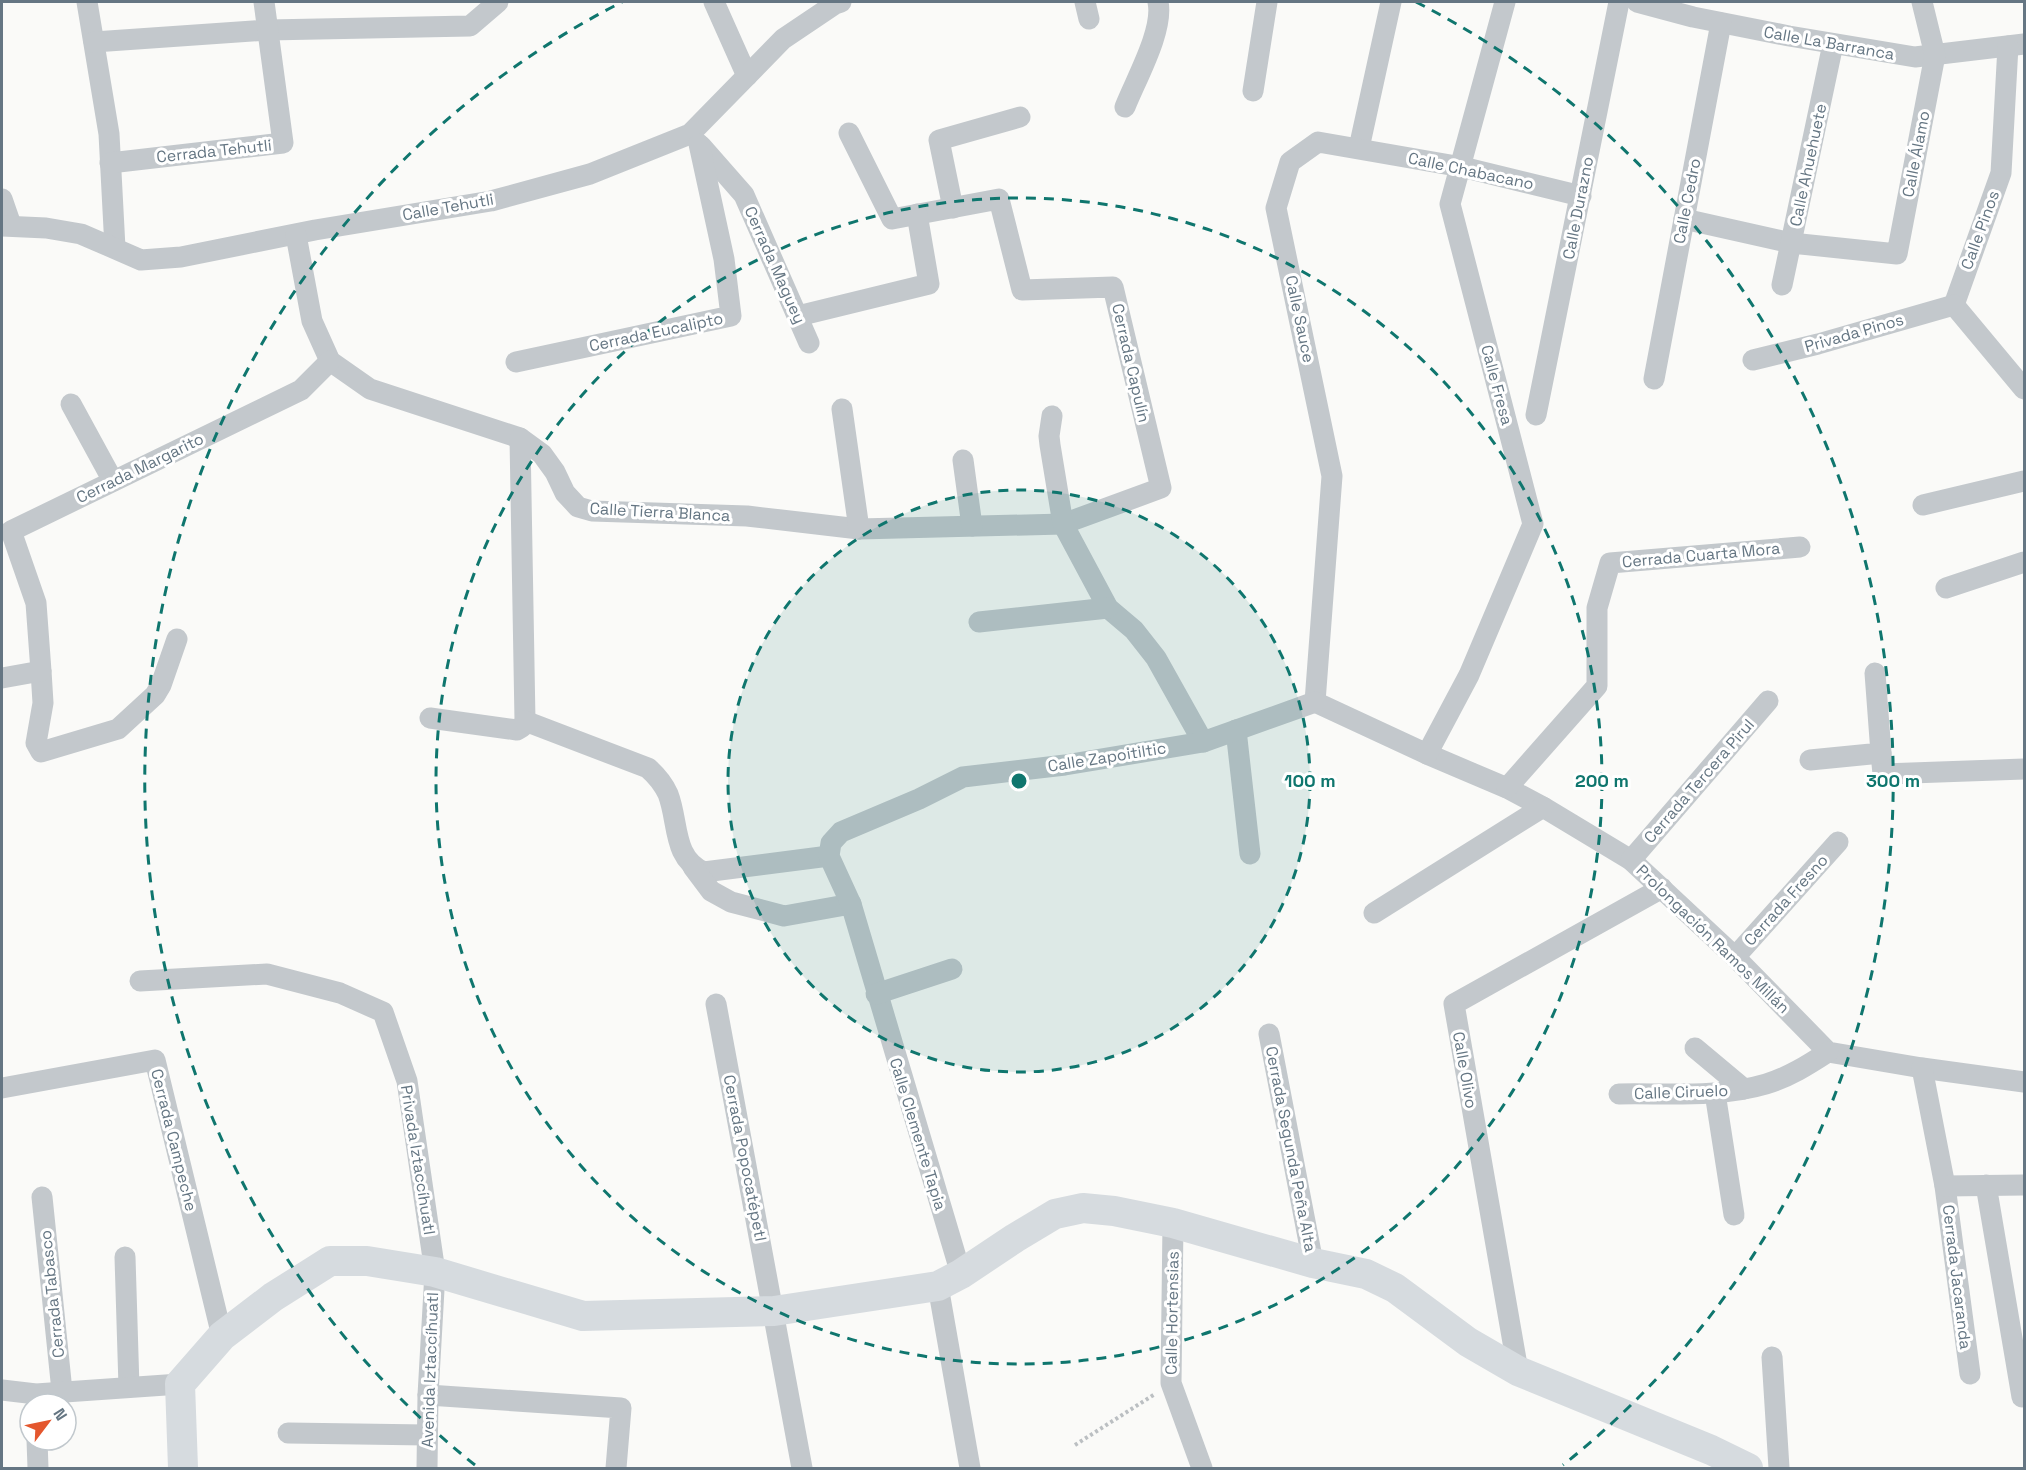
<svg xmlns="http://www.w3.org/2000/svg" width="2026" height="1470" font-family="'Space Grotesk',sans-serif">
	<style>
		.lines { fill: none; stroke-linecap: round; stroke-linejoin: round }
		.path { stroke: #bbbfc2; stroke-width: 4; stroke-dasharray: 3 3; stroke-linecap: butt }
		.street { stroke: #c3c8cc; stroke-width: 21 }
		.secondary { stroke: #d6dbdf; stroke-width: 30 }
		.ring { fill: none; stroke: #0f766e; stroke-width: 3; stroke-dasharray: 10 8 }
		.labels { text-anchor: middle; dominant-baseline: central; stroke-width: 6; stroke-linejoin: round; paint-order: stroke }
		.street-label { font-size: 16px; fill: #657683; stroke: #fff }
		.centre { fill: #0f766e; stroke: #fff; stroke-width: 3 }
		.ring-label { font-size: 18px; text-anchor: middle; font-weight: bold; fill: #0f766e; stroke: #fff; stroke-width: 6; stroke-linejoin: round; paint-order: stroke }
	</style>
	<rect width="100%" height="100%" fill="#fafaf8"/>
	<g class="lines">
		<!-- path -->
		<path class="path" d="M1075 1445 1155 1394"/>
		<!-- street -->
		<g class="street">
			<path d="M87 2 109 134 115 248"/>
			<path d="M714 2 747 76"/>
			<path d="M1085 2 1089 19"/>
			<path d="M1637 2 1693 17 1789 36 1915 57 2024 44"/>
			<path d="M94 42 268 30 470 26 498 2"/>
			<path d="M1253 91 1267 2"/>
			<path d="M1125 107C1136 79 1164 30 1158 2"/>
			<path d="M701 146 744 195 809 343"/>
			<path d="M1359 148 1391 2"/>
			<path d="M110 163 283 143 264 2"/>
			<path d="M2 199 11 225"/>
			<path d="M953 208 939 140 1020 117"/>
			<path d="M1684 219 1791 243 1897 254 1935 55 1922 2"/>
			<path d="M2 226 46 228 81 234 141 260 181 257 315 230 491 201 590 174 690 134 783 39 835 4 841 2"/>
			<path d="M296 235 312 321 330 361 370 389 520 438 542 454 555 472 565 493 578 507 592 511 747 516 859 529 1063 524 1161 488 1113 287 1022 290 999 199 892 219 849 133"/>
			<path d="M1782 285 1833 44"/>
			<path d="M1954 305 2001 173 2008 46"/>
			<path d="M1954 305 2024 389"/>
			<path d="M798 316 929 284 917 214"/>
			<path d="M1753 360 1818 344 1954 305"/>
			<path d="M516 362 731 316 724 259 699 144"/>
			<path d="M1654 379 1721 23"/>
			<path d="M71 404 113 481"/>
			<path d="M842 409 859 529"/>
			<path d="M1536 415 1619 2"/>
			<path d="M1052 416 1049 436 1050 445 1063 524 1108 608 1134 630 1156 658 1203 742"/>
			<path d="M963 460 972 526"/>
			<path d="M1923 505 2024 481"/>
			<path d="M1946 588 2024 562"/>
			<path d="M979 622 1108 608"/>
			<path d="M41 671 43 703 36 743 41 752 118 729 155 695 161 685 177 639"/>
			<path d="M2 678 41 671 36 603 11 531 301 390 330 361"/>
			<path d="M1315 702 1332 476 1276 208 1290 162 1318 142 1462 167 1581 196"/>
			<path d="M1315 702 1427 754 1507 788 1543 807 1631 860 1735 957 1828 1052 1922 1068 2024 1082"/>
			<path d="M430 718 517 730 522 727 525 721 520 438"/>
			<path d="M525 721 648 768C656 775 663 783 668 794 679 822 672 858 704 872L829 856"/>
			<path d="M1236 730 1250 854"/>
			<path d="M1881 753 1883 774 2024 769"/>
			<path d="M1427 754 1469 675 1533 524 1450 204 1505 2"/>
			<path d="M1810 760 1881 753 1875 673"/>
			<path d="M1507 788 1597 686V608L1610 563 1800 547"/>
			<path d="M1631 860 1768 701"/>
			<path d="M693 867 711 891 731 902 784 916 851 904 961 1274"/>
			<path d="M851 904 829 856 831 843 841 832 919 799 963 777 1065 765 1203 742 1315 702"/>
			<path d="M1374 913 1543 807"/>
			<path d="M1735 957 1838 842"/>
			<path d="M140 981 267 974 340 993 383 1012 407 1081 435 1272 428 1395 427 1468"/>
			<path d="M876 994 952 969"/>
			<path d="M716 1004 802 1468"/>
			<path d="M1269 1034 1313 1263"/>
			<path d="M1695 1048 1744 1089"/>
			<path d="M1922 1068 1945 1186 1970 1374"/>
			<path d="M2 1088 155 1060 222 1336"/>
			<path d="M1715 1093 1734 1215"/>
			<path d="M1619 1094C1667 1093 1719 1098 1766 1084 1789 1077 1808 1065 1828 1052"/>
			<path d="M1986 1185 2022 1397"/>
			<path d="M1945 1186 2024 1185"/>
			<path d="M42 1197 62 1391"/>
			<path d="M1173 1223 1171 1383 1202 1468"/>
			<path d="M125 1257 129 1387"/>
			<path d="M938 1286 970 1468"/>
			<path d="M1772 1357 1779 1468"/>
			<path d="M1518 1371 1454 1004 1662 888"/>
			<path d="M2 1390 36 1394 180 1384"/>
			<path d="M428 1395 621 1408 616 1468"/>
			<path d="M288 1433 427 1435"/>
			<path d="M37 1440 38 1468"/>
		</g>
		<!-- secondary -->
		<path class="secondary" d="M183 1468 180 1384 222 1336 273 1297 330 1261H367L435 1272 583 1316 774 1311 938 1286 961 1274 1015 1238 1055 1214 1083 1208 1114 1211 1173 1223 1313 1263 1366 1274 1395 1288 1468 1342 1518 1371 1711 1450 1748 1468"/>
	</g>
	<!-- distance rings -->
	<circle cx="1019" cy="781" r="291" fill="#0f766e" fill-opacity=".12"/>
	<g class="ring">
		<circle cx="1019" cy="781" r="291"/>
		<circle cx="1019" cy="781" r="583"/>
		<path d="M475 1465A874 874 0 0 1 622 2M1416 2A874 874 0 0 1 1563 1465"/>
	</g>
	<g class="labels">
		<!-- street labels -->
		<g class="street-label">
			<text transform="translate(1829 43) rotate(10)">Calle La Barranca</text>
			<text transform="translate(214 151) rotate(-6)">Cerrada Tehutli</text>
			<text transform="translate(1916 154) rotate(-79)">Calle Álamo</text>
			<text transform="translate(1808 165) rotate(-78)">Calle Ahuehuete</text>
			<text transform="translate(1471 171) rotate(12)">Calle Chabacano</text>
			<text transform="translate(1687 201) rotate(-79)">Calle Cedro</text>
			<text transform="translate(448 207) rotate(-10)">Calle Tehutli</text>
			<text transform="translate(1578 208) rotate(-79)">Calle Durazno</text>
			<text transform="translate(1980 230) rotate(-70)">Calle Pinos</text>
			<text transform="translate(775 265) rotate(66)">Cerrada Maguey</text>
			<text transform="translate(1300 319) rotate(78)">Calle Sauce</text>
			<text transform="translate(656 332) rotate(-12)">Cerrada Eucalipto</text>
			<text transform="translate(1854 333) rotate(-16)">Privada Pinos</text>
			<text transform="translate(1131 363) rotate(77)">Cerrada Capulín</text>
			<text transform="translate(1497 385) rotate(75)">Calle Fresa</text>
			<text transform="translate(140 468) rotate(-26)">Cerrada Margarito</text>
			<text transform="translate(660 512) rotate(3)">Calle Tierra Blanca</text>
			<text transform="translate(1701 555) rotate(-5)">Cerrada Cuarta Mora</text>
			<text transform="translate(1107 757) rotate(-9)">Calle Zapoitiltic</text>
			<text transform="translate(1699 781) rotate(-49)">Cerrada Tercera Pirul</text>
			<text transform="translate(1786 900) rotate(-48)">Cerrada Fresno</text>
			<text transform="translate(1713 939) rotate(44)">Prolongación Ramos Millán</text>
			<text transform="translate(1465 1070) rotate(80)">Calle Olivo</text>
			<text transform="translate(1681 1092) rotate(-2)">Calle Ciruelo</text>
			<text transform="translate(918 1134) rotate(73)">Calle Clemente Tapia</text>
			<text transform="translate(174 1140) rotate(76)">Cerrada Campeche</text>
			<text transform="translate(1291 1149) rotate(79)">Cerrada Segunda Peña Alta</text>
			<text transform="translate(745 1158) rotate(79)">Cerrada Popocatépetl</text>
			<text transform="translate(418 1160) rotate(81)">Privada Iztaccíhuatl</text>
			<text transform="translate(1957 1277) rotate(83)">Cerrada Jacaranda</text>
			<text transform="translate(52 1294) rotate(-96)">Cerrada Tabasco</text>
			<text transform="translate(1172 1313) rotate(-89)">Calle Hortensias</text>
			<text transform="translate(430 1370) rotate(-88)">Avenida Iztaccíhuatl</text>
		</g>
	</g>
	<circle cx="1019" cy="781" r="9" class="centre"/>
	<g class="ring-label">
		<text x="1310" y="787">100 m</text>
		<text x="1602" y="787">200 m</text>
		<text x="1893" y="787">300 m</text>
	</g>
	<!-- border -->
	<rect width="2026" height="1470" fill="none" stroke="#657683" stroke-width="6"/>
	<!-- north arrow -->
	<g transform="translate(48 1422) rotate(58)"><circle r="28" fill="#ffffff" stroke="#c1c8cd" stroke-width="1.5"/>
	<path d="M0-4.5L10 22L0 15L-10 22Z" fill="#e4572e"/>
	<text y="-9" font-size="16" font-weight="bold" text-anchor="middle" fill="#657683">N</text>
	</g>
</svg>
